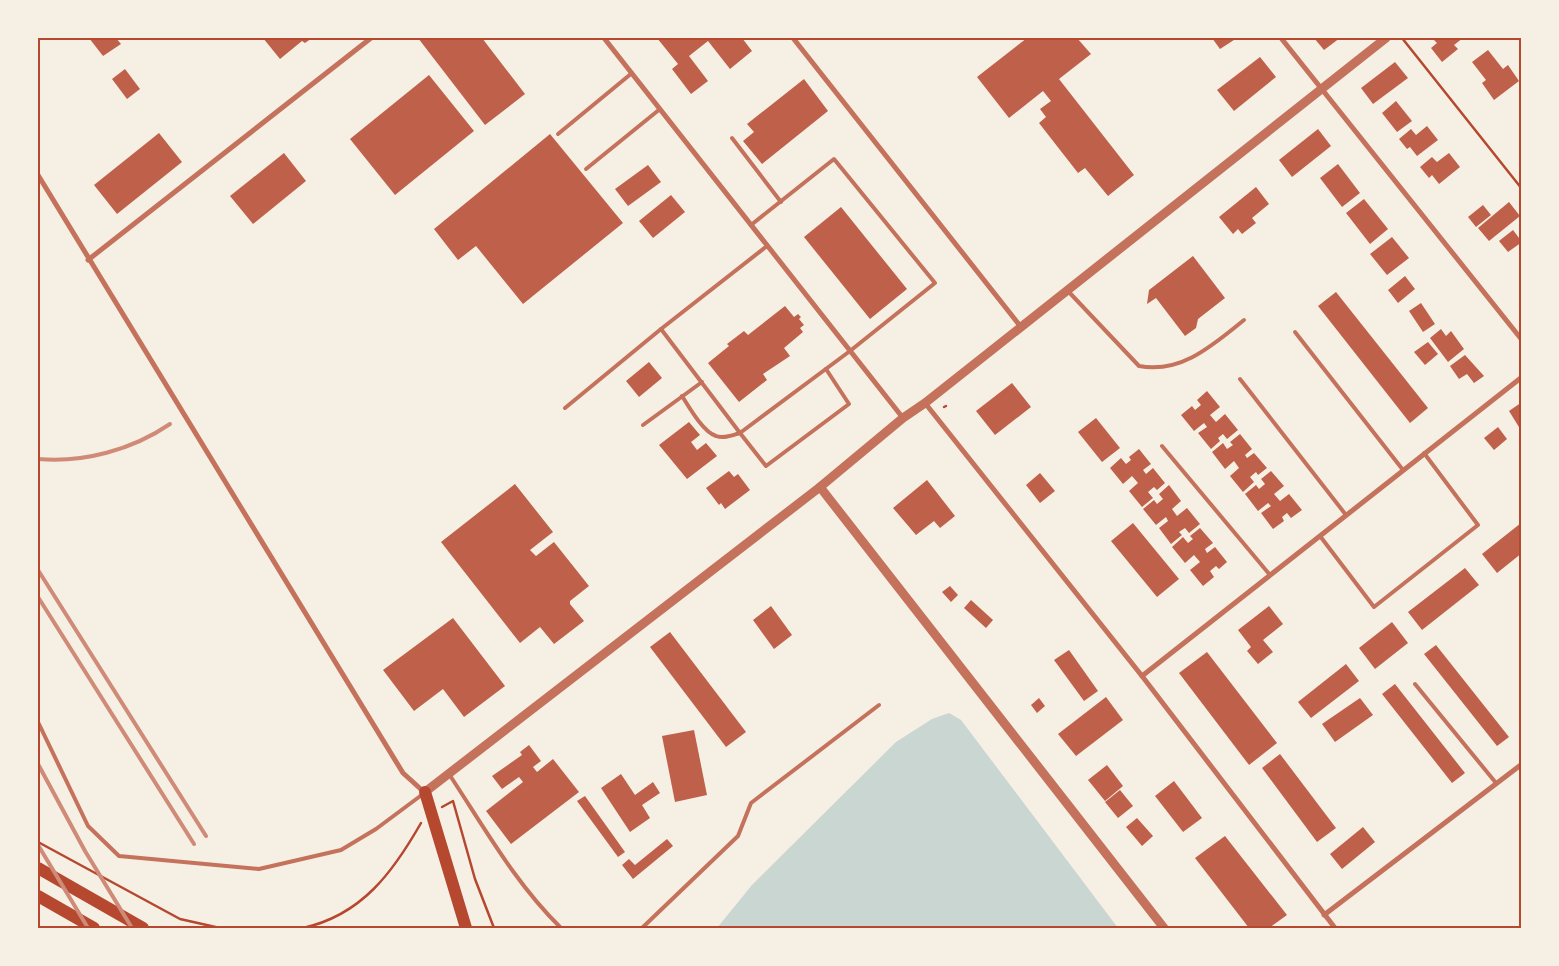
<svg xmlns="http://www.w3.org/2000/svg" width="1559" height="966" font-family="Jost,sans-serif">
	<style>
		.water { fill: #c9d6d2 }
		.building { fill: #bf614a }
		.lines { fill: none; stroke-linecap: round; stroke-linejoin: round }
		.path { stroke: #b5482f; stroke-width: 2.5 }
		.service { stroke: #c5725c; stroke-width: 4 }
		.minor { stroke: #c5725c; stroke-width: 5 }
		.tertiary { stroke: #c5725c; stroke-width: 9 }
		.trunk { stroke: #b5482f; stroke-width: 12 }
		.rail { stroke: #cf8b77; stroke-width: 4 }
		.neatline { fill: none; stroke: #b5482f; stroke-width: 2 }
	</style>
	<rect width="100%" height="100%" fill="#f6efe4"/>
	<!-- water -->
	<path class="water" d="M949 713 961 720 1118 928H717L752 885 896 742 932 719Z"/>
	<!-- building -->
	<g class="building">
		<path d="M89 38H116L121 44 103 56Z"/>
		<path d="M263 38H312L305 43 302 41 280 59Z"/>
		<path d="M418 38H482L525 94 485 125Z"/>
		<path d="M657 38H742L752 51 730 69 708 41 689 56 708 81 691 94 672 69 678 64Z"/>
		<path d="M1027 38H1077L1091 54 1059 79 1134 175 1108 196 1085 168 1078 173 1039 123 1046 117 1040 109 1051 101 1043 91 1009 118 977 77Z"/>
		<path d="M1212 38H1237L1220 49Z"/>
		<path d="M1314 38H1340L1324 50Z"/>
		<path d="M1437 38H1463L1454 45 1458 49 1442 62 1431 48 1437 43 1434 40Z"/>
		<path d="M1488 50 1503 69 1508 65 1519 81 1494 100 1482 83 1486 80 1472 62Z"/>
		<path d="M1260 57 1276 77 1234 111 1217 90Z"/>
		<path d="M1395 62 1408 78 1373 104 1361 88Z"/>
		<path d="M125 69 140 89 127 99 112 79Z"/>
		<path d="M429 75 474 131 395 195 350 139Z"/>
		<path d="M804 79 828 111 762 164 743 141 754 132 747 124Z"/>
		<path d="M1396 101 1412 121 1397 132 1382 113Z"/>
		<path d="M1427 126 1438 140 1417 156 1410 147 1407 149 1399 139 1411 129 1416 135Z"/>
		<path d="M1318 129 1331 146 1292 177 1279 160Z"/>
		<path d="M159 133 182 162 117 214 94 185Z"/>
		<path d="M550 134 623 223 523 304 476 246 458 260 434 229Z"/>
		<path d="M284 153 306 181 253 224 230 196Z"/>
		<path d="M1449 153 1460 167 1439 184 1432 175 1429 178 1420 167 1432 157 1437 162Z"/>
		<path d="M1338 164 1360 193 1342 207 1320 178Z"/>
		<path d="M648 165 661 182 628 206 615 189Z"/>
		<path d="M1256 187 1269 204 1252 218 1256 223 1242 234 1238 229 1233 234 1219 217Z"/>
		<path d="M671 195 685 212 653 238 639 221Z"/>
		<path d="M1364 199 1388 229 1370 244 1346 213Z"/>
		<path d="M1509 202 1520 216 1489 241 1478 228Z"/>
		<path d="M1483 205 1491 215 1476 227 1468 217Z"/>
		<path d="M841 207 907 289 870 319 804 237Z"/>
		<path d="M1513 230 1522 242 1508 252 1499 241Z"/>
		<path d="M1392 237 1409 258 1387 275 1370 254Z"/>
		<path d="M1193 256 1225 298 1198 319 1196 328 1185 336 1156 298 1147 304 1149 290Z"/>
		<path d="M1405 276 1415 289 1398 303 1388 290Z"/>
		<path d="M1336 292 1428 408 1410 423 1318 306Z"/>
		<path d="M1421 303 1435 324 1423 332 1409 311Z"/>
		<path d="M785 306 794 317 798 314 801 317 799 319 804 325 800 328 803 332 784 348 790 356 763 374 767 380 739 402 708 363 729 346 727 344 744 331 748 335Z"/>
		<path d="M1441 329 1446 336 1451 331 1464 349 1448 362 1430 338Z"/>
		<path d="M1428 342 1438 354 1425 365 1414 352Z"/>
		<path d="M1465 355 1484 376 1474 383 1467 374 1459 379 1450 366Z"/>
		<path d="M649 362 662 378 639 397 626 381Z"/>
		<path d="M1012 383 1031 407 995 435 976 411Z"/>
		<path d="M1207 391 1220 407 1210 415 1216 422 1225 414 1238 430 1227 439 1223 434 1218 438 1220 441 1211 449 1198 433 1207 427 1204 423 1194 431 1181 415 1192 406 1195 410 1201 405 1197 400Z"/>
		<path d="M1522 402V432L1509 411Z"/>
		<path d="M1096 418 1120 448 1102 462 1078 432Z"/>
		<path d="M689 422 700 435 691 442 697 450 706 443 717 456 687 479 659 445Z"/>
		<path d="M1498 427 1507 439 1494 450 1484 438Z"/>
		<path d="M1240 434 1252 449 1245 455 1247 458 1254 453 1267 468 1258 475 1256 472 1250 477 1254 482 1243 492 1230 476 1239 468 1234 461 1225 469 1212 452 1223 443 1227 449 1233 445 1230 442Z"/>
		<path d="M1139 449 1151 464 1143 470 1146 474 1153 468 1165 483 1157 490 1154 487 1148 492 1153 498 1142 507 1129 491 1138 483 1132 476 1123 484 1110 468 1121 458 1126 464 1131 460 1129 457Z"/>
		<path d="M729 471 734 477 738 474 750 490 725 509 721 503 719 505 706 488Z"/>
		<path d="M1271 471 1284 486 1274 494 1280 501 1289 494 1302 510 1291 518 1287 513 1282 517 1284 521 1273 529 1261 513 1271 506 1268 503 1258 511 1245 494 1256 485 1259 489 1265 484 1261 479Z"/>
		<path d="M1040 473 1055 491 1040 503 1026 485Z"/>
		<path d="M927 480 955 516 940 528 934 521 916 535 893 508Z"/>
		<path d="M515 484 553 532 530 550 536 556 554 542 589 586 570 601V604L584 621 554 644 540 627 520 643 441 542Z"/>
		<path d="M1169 485 1181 501 1172 509 1177 516 1187 508 1200 524 1189 533 1185 528 1179 532 1182 535 1171 544 1159 528 1168 521 1166 517 1156 525 1143 509 1154 500 1157 504 1163 499 1159 494Z"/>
		<path d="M1133 523 1179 579 1157 597 1111 541Z"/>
		<path d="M1521 523 1522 553 1497 573 1482 554Z"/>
		<path d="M1200 528 1213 543 1205 549 1207 553 1215 547 1227 562 1219 569 1216 566 1210 571 1214 577 1203 586 1190 570 1200 562 1194 555 1185 563 1172 547 1183 537 1188 543 1193 539 1190 536Z"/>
		<path d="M1465 568 1479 585 1422 630 1408 612Z"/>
		<path d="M950 586 958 595 951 602 942 592Z"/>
		<path d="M971 600 993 620 986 628 964 608Z"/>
		<path d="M771 606 792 635 774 649 753 620Z"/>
		<path d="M1269 606 1283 624 1263 640 1273 652 1258 664 1247 651 1251 647 1238 630Z"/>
		<path d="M453 618 505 686 464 717 443 689 414 711 383 670Z"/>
		<path d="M1392 622 1408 643 1375 669 1359 648Z"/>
		<path d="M670 632 746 732 726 747 650 647Z"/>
		<path d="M1436 645 1509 737 1497 746 1424 654Z"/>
		<path d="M1069 650 1098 691 1084 701 1054 660Z"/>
		<path d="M1207 652 1277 743 1249 765 1179 673Z"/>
		<path d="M1346 664 1359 681 1311 718 1298 702Z"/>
		<path d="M1395 684 1465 773 1452 783 1382 694Z"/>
		<path d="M1106 697 1123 720 1076 756 1058 734Z"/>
		<path d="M1039 698 1045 706 1037 713 1031 705Z"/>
		<path d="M1360 698 1373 715 1335 742 1322 724Z"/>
		<path d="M694 730 707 795 675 802 662 736Z"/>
		<path d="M529 745 541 761 533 767 537 772 553 759 579 792 511 844 486 811 523 782 519 777 502 789 492 776 522 755 520 752Z"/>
		<path d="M1280 754 1336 828 1317 842 1262 768Z"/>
		<path d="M1107 765 1123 786 1105 801 1088 780Z"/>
		<path d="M621 774 635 795 653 782 660 793 642 805 650 818 630 832 601 788Z"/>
		<path d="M1174 781 1202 818 1183 832 1155 796Z"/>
		<path d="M1120 790 1133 806 1118 818 1105 802Z"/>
		<path d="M585 796 625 852 618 857 577 801Z"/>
		<path d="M1137 818 1153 836 1142 846 1126 827Z"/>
		<path d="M1363 827 1375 842 1342 869 1330 854Z"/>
		<path d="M1225 836 1287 915 1269 928H1249L1195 858Z"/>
		<path d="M667 839 673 846 633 879 622 865 629 859 635 865Z"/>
	</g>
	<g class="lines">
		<!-- path -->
		<g class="path">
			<path d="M1402 38 1522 189"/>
			<path d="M944 407 946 406"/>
			<path d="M442 807 453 801 475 879 494 928"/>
			<path d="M38 842 180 919 220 928"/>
			<path d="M303 928C362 915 393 872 421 823"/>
		</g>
		<!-- service -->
		<g class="service">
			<path d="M558 134 632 73"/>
			<path d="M732 138 781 202"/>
			<path d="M586 169 660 109"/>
			<path d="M1067 290 1139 366C1181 374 1213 345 1244 320"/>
			<path d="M661 329 767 246"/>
			<path d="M1295 332 1403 470"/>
			<path d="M1240 379 1346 515"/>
			<path d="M682 396C689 407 703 432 716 436 724 439 733 435 740 433L766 466 849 404 826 369"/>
			<path d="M565 408 661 329 740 433 850 351 935 283 834 159 751 225"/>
			<path d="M643 425 702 382"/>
			<path d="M1162 446 1270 575"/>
			<path d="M1320 536 1374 607 1478 525 1424 453"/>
			<path d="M1415 684 1496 783"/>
			<path d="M38 722 88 826 119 856 259 869 341 850 376 829 423 794"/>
			<path d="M449 774C484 827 515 883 561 928"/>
			<path d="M642 928 738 836 751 803 879 705"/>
		</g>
		<!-- minor -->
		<g class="minor">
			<path d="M604 38 903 418"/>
			<path d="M793 38 1021 327"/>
			<path d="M1281 38 1522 340"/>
			<path d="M38 175 403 773 424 792"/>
			<path d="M88 260 371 38"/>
			<path d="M925 403 1142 676 1335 928"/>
			<path d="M1142 676 1522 377"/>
			<path d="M1324 915 1522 764"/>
		</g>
		<!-- tertiary -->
		<g class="tertiary">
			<path d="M820 487 1164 928"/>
			<path d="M425 792 820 487 903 418 925 403 1386 38"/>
		</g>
		<!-- trunk -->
		<g class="trunk">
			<path d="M425 792 466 928"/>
			<path d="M38 868 143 928"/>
			<path d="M38 896 94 928"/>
		</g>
		<!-- rail -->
		<g class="rail">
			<path d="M38 459C83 463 132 450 170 424"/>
			<path d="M38 570 206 836"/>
			<path d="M38 597 194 844"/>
			<path d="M38 764 85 851 132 928"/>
			<path d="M38 845 88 928"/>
		</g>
	</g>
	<!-- border -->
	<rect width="1559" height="966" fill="none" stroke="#f6efe4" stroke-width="78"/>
	<rect x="39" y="39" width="1481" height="888" class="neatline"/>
</svg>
